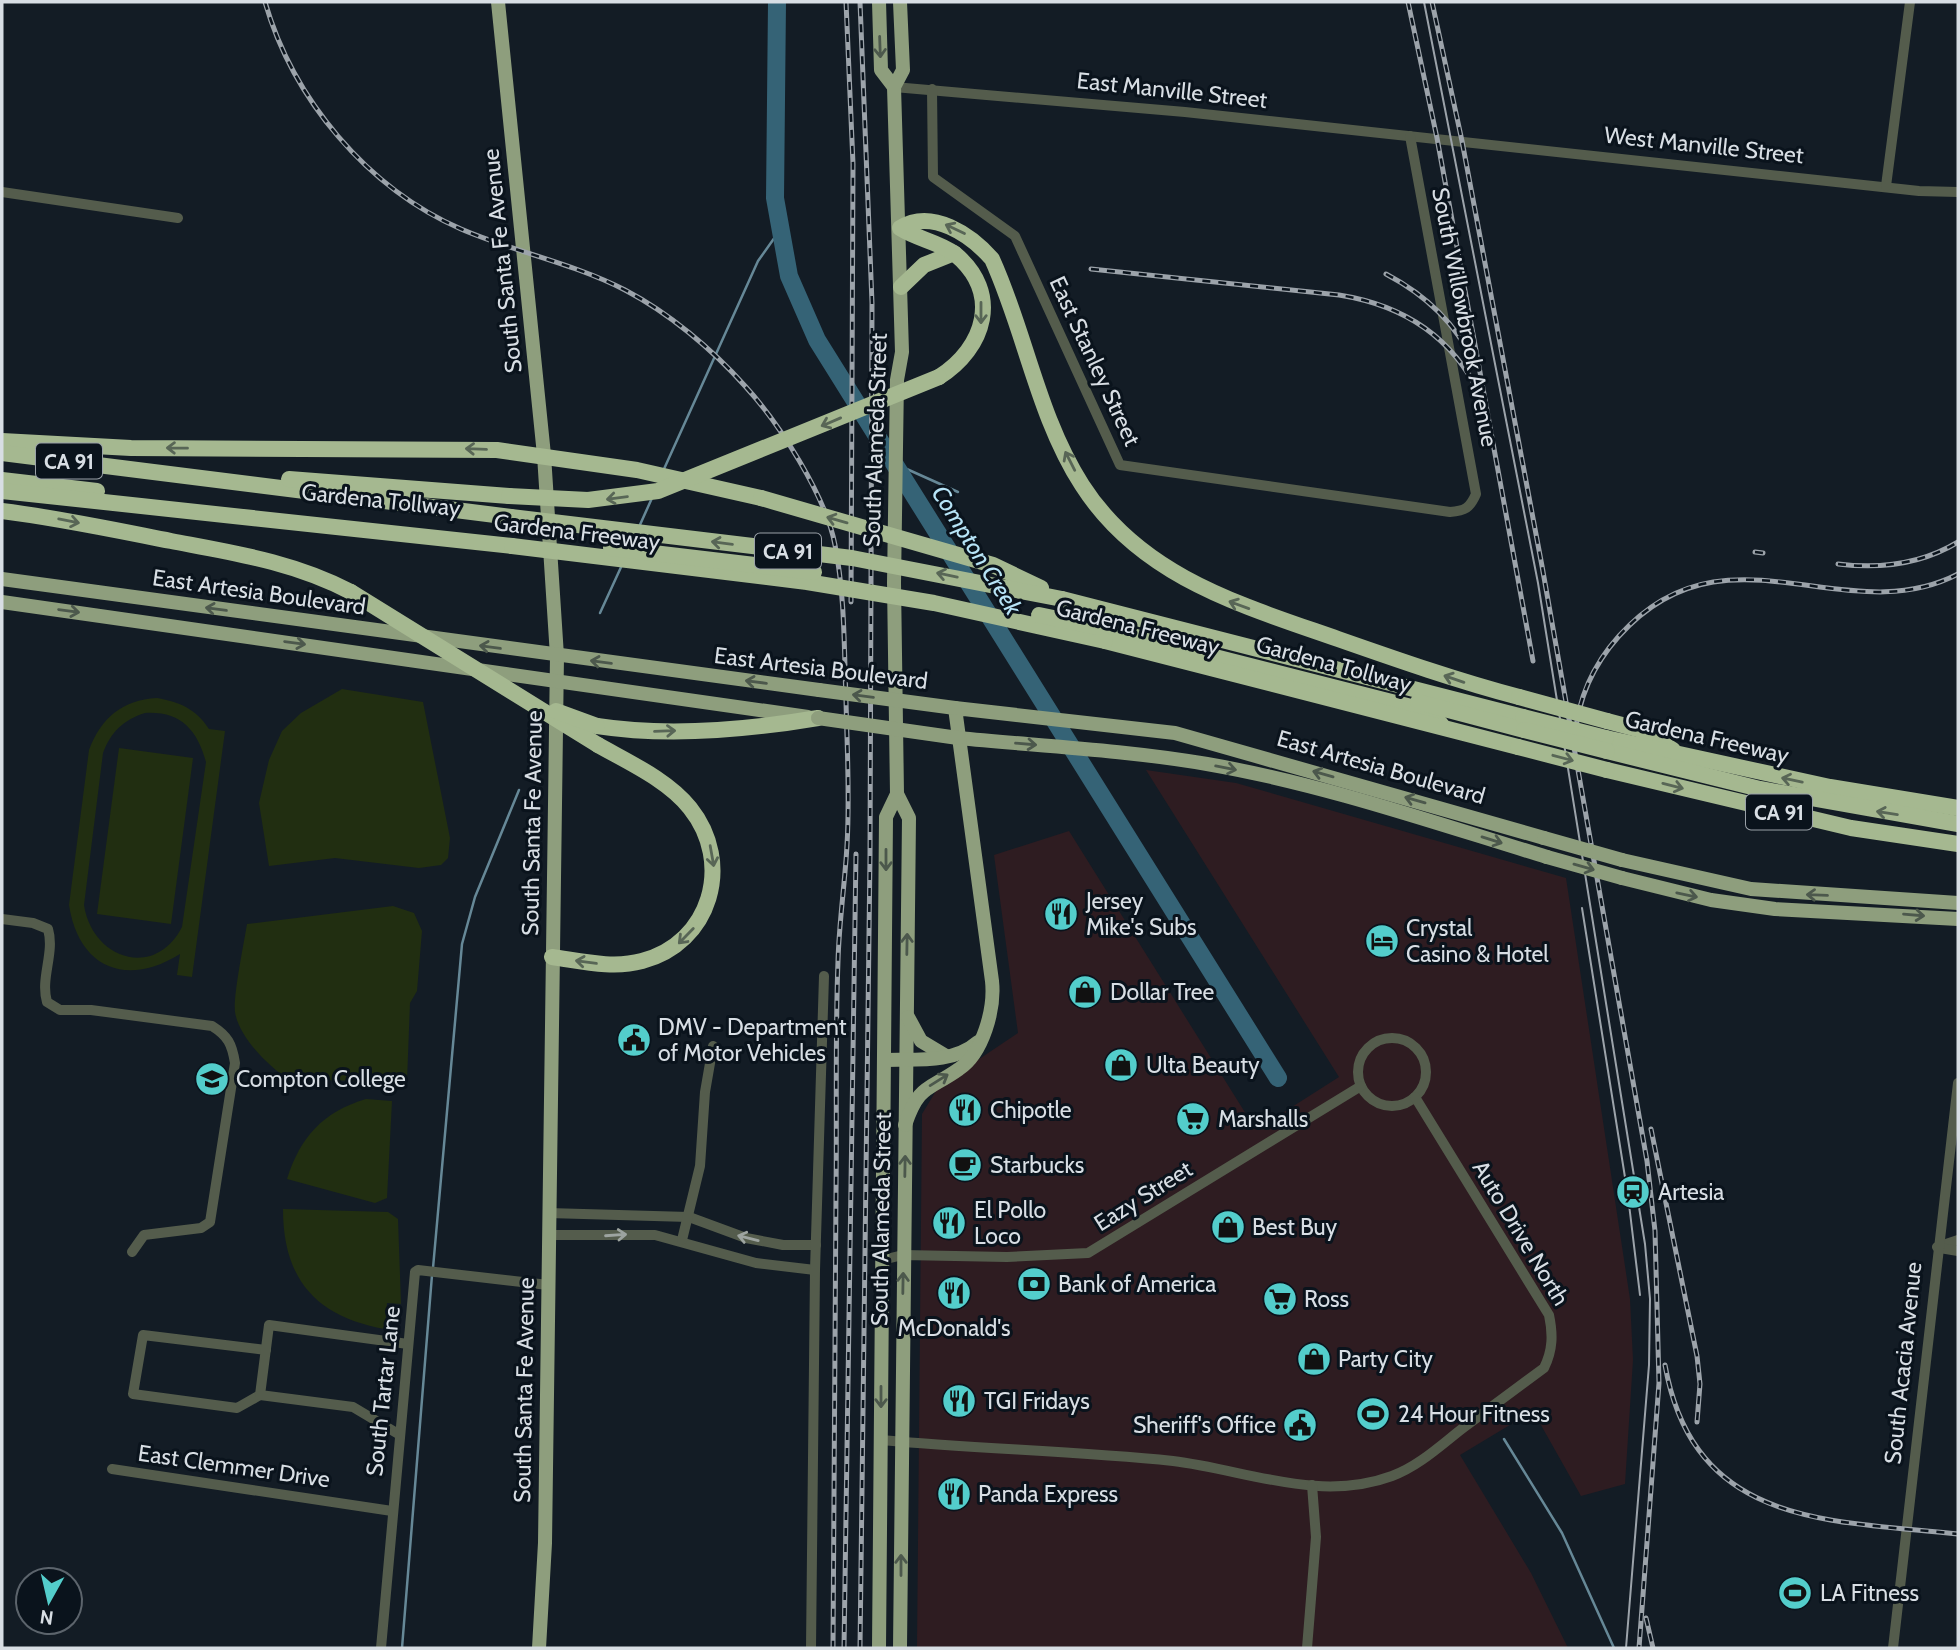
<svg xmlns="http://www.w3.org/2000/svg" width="1960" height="1650" font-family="Cabin,sans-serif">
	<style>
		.commercial { fill: #2e1c21 }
		.green { fill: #212e11; fill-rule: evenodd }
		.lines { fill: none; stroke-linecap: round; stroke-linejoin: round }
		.stream { stroke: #668897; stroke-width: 2.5 }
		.river { stroke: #356376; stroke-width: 18 }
		.minor { stroke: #545c4c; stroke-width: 10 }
		.major { stroke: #8e9e7d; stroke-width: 14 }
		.highway { stroke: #a5b890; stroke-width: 16 }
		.tram { stroke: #9ca3aa; stroke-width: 2 }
		.rail-casing { stroke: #9ca3aa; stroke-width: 5 }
		.rail { stroke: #0a131c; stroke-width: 2.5; stroke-dasharray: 8; stroke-linecap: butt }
		.major-bridge { stroke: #8e9e7d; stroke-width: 14 }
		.highway-bridge { stroke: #a5b890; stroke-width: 16 }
		.oneway { stroke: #4c584c }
		.oneway2 { stroke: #586656 }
		.oneway3 { stroke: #9da4a0 }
		.labels { text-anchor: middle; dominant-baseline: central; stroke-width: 6; stroke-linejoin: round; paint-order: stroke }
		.shield { fill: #0a131c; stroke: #9aa1a8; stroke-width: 2 }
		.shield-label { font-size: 21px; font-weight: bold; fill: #d8dee4 }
		.street-label { font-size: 23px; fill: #d8dee4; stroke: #0a131c }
		.poi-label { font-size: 23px; fill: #d8dee4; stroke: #0a131c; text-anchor: start }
		.water-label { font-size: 24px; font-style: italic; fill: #b7e4f7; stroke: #0a131c }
	</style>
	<rect width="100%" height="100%" fill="#131c25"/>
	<!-- commercial -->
	<path class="commercial" d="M1146 770 1236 783 1566 878 1630 1299 1633 1360 1625 1484 1581 1496 1533 1411 1460 1455 1531 1573 1568 1648H917L922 1114 939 1086 1018 1033 994 855 1069 831 1256 1130 1339 1077Z"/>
	<!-- green -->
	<g class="green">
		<path d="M342 689 423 702 450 838 448 858 441 865 419 868 335 858 269 866 259 803 269 760 282 731 301 713Z"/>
		<path d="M157 698C180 702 196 709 209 729L225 731 192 977 177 975 180 954C127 987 79 969 69 905L89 750C101 718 122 700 157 698ZM145 713C180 711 197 729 206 762L182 927C155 980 92 959 84 905L103 753C111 732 123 720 145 713Z"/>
		<path d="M119 748 193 758 171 924 97 914Z"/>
		<path d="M393 906 414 913 422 931 417 991 410 1003 407 1081 289 1080C269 1066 239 1038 235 1012 233 996 244 943 247 924Z"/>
		<path d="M366 1099 392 1101 387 1198 375 1203 287 1179C300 1137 323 1112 366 1099Z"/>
		<path d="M283 1209 388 1212 398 1219 401 1304 387 1303 385 1329C316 1317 283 1279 283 1209Z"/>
	</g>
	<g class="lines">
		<!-- stream -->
		<g class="stream">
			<path d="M900 466 958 492"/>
			<path d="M664 469 758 261 780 230"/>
			<path d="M639 527 652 498"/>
			<path d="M600 613 622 565"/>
			<path d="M433 1268 462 944 475 897 519 790"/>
			<path d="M1504 1439 1562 1533 1614 1648"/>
			<path d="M402 1648 432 1275"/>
		</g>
		<!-- river -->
		<path class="river" d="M777 2 775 198 789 276 817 340 1278 1078"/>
		<!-- minor -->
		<g class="minor">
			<path d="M894 87 1185 112 1919 191 1958 192"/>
			<path d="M932 89 933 177 1015 236 1120 465 1450 512C1465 511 1470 508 1476 494L1410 136"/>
			<path d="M1886 186 1910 2"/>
			<path d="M2 192 178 218"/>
			<path d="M2 919 33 923 48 929C55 953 40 978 47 1002L60 1010H91L212 1026C228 1036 232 1044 235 1063L210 1222 201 1228 144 1235 132 1252"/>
			<circle cx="1392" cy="1072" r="34"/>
			<path d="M548 1213 689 1217 746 1238 783 1245H816"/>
			<path d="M548 1235H655L756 1263 815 1270"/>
			<path d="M682 1240 700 1166 705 1092 713 1046"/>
			<path d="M1937 1247 1958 1240"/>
			<path d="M1940 1248 1958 1251"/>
			<path d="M882 1260 903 1255 1007 1257 1088 1253 1361 1086"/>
			<path d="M260 1395 237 1408 133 1394 143 1335 266 1350"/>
			<path d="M400 1435 353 1407 260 1395 269 1325 408 1344"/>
			<path d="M881 1440C978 1449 1076 1451 1173 1461 1247 1470 1319 1503 1392 1476 1419 1466 1441 1445 1463 1428 1490 1408 1517 1388 1544 1368 1553 1350 1553 1334 1549 1315L1415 1097"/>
			<path d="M112 1469 392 1511"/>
			<path d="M381 1648 415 1272 418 1270 548 1285"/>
			<path d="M811 1648 815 1270 824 976"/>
			<path d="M1307 1648 1316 1537 1312 1485"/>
			<path d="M1893 1648 1958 1083"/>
		</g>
		<!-- major -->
		<g class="major">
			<path d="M498 2 544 455 557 656 545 1543 539 1648"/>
			<path d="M879 2 881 70 894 87"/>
			<path d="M2 579 819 690"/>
			<path d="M2 602 808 717"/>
			<path d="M958 738C1041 746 1125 750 1207 764 1323 784 1435 823 1547 857"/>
			<path d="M897 794 909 818 900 1648"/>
			<path d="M1622 860 1751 889 1958 903"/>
			<path d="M1622 878 1711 900 1775 909 1958 919"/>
			<path d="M908 1017 921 1041 946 1056"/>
			<path d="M885 1060C915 1059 953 1064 978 1042"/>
			<path d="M905 1125C919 1084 928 1091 959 1069 983 1053 995 1009 992 981L955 708 1175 733 1544 838"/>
			<path d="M879 1648 886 817 897 794 894 583 897 380 902 352 894 87 903 70 900 2"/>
		</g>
		<!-- highway -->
		<g class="highway">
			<path d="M901 287 924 265 954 253"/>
			<path d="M939 377C985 348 1002 293 955 254 939 242 917 239 900 228 932 208 971 235 992 259 1025 331 1038 417 1082 485 1141 577 1241 605 1338 639 1398 660 1458 681 1519 697"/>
			<path d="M2 441 131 448 497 450 637 470 761 498"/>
			<path d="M2 453 511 517"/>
			<path d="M289 479 509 496"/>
			<path d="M2 480 97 491"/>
			<path d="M2 491 512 546"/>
			<path d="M2 511C59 518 115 530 171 541 234 553 294 562 351 592"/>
			<path d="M1062 599 1523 717"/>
			<path d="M1097 627 1427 711 1441 724"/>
			<path d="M1105 641 1518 747"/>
			<path d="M1418 702 1524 730"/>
			<path d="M1607 721 1641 730 1673 750"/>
			<path d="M597 726C669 737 747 730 818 718"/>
			<path d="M1606 738 1830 787 1958 808"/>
			<path d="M1607 751 1760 789 1958 824"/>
			<path d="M1607 770 1851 828 1958 844"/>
			<path d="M552 957C581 961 613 969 642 961 711 943 734 863 690 808 668 780 628 762 598 745"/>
		</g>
		<!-- tram -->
		<g class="tram">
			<path d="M1424 2 1538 583 1645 1244 1650 1299 1649 1365 1626 1648"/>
			<path d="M1582 908 1628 1196 1640 1295"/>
		</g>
		<!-- rail casing -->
		<g class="rail-casing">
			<g id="rail">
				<path d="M265 2C293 99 367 188 461 229 514 252 573 263 625 290 669 313 712 349 745 386 779 423 826 496 835 545 845 596 844 648 846 700 847 748 850 796 847 845 845 883 839 922 838 961 835 1038 837 1116 836 1193 835 1345 834 1497 833 1648"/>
				<path d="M846 2 853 164 851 602"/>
				<path d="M1408 2 1437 138 1533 661"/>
				<path d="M1432 2 1462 141 1542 566 1647 1161 1655 1231 1659 1383 1639 1648"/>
				<path d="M1091 269 1339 295C1402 305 1452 336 1480 395"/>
				<path d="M1386 274C1424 294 1455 322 1473 361"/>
				<path d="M1755 552 1763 553"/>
				<path d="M1838 564C1879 569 1922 564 1958 542"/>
				<path d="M1575 737C1578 698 1593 665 1619 636 1726 517 1844 633 1958 574"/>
				<path d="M1651 1129 1697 1356 1700 1384 1697 1422"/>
				<path d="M1665 1365C1694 1527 1828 1520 1958 1534"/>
				<path d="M1646 1618 1653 1648"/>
				<path d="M844 1648 856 854"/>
				<path d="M860 1648 870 856 872 303 860 2"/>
			</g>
		</g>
		<!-- rail -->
		<use href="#rail" class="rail"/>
		<!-- major-bridge -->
		<g class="major-bridge">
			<path d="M819 690 955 708"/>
			<path d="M818 718 958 738"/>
			<path d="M1544 838 1622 860"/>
			<path d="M1547 857 1622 878"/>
		</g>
		<!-- highway-bridge -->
		<g class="highway-bridge">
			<path d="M509 496 588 500 658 491 939 377"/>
			<path d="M761 498 993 565 1041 588"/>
			<path d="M511 517 852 558 1062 599"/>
			<path d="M512 546 807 582 934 603 1105 641"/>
			<path d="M611 548 814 572"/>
			<path d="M351 592 598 745"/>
			<path d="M1039 615 1097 627"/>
			<path d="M1519 697 1607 721"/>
			<path d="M556 711 597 726"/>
			<path d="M1523 717 1606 738"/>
			<path d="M1524 730 1607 751"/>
			<path d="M1518 747 1607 770"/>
		</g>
	</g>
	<!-- one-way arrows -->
	<defs><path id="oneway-shaft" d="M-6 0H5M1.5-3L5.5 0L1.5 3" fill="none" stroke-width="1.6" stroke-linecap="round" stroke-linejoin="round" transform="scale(1.75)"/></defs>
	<g class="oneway">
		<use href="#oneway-shaft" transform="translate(880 47) rotate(88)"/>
		<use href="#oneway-shaft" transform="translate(216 609) rotate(-172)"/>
		<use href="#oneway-shaft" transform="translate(69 611) rotate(8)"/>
		<use href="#oneway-shaft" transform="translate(295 643) rotate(8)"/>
		<use href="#oneway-shaft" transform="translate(490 647) rotate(-172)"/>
		<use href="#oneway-shaft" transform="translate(601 662) rotate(-173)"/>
		<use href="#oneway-shaft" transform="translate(756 682) rotate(-173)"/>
		<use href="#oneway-shaft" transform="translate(863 696) rotate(-173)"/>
		<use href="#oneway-shaft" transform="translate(1026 744) rotate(5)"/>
		<use href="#oneway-shaft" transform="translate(1226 768) rotate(11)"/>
		<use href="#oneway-shaft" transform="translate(1323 774) rotate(-164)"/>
		<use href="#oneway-shaft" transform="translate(1415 800) rotate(-164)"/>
		<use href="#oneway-shaft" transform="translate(1492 840) rotate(17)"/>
		<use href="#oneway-shaft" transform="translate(886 860) rotate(90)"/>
		<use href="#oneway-shaft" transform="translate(1584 867) rotate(16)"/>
		<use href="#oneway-shaft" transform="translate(1687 895) rotate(12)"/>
		<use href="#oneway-shaft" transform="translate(1817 895) rotate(-178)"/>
		<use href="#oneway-shaft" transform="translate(1914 915) rotate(5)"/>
		<use href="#oneway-shaft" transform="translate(907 944) rotate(-89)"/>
		<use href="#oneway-shaft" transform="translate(939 1080) rotate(-32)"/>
		<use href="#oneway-shaft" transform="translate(905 1166) rotate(-89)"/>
		<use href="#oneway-shaft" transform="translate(903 1283) rotate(-89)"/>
		<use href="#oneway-shaft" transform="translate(881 1397) rotate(90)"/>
		<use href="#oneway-shaft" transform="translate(901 1565) rotate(-90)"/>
	</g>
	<g class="oneway2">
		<use href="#oneway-shaft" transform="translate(955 229) rotate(-155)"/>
		<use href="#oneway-shaft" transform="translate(981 313) rotate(90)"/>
		<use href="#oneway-shaft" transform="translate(831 422) rotate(157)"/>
		<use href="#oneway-shaft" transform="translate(177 448) rotate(-179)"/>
		<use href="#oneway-shaft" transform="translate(476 449) rotate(-178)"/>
		<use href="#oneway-shaft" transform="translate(1070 461) rotate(-117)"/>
		<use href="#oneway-shaft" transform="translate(617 498) rotate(173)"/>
		<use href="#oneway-shaft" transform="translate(837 520) rotate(-164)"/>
		<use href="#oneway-shaft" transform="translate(69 521) rotate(11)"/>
		<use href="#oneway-shaft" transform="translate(722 543) rotate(-173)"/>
		<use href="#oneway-shaft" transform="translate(947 575) rotate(-168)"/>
		<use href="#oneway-shaft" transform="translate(1239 605) rotate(-160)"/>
		<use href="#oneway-shaft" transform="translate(1454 679) rotate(-161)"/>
		<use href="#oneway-shaft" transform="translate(665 731) rotate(-2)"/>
		<use href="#oneway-shaft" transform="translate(1563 758) rotate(15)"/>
		<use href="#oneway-shaft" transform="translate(1792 780) rotate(-168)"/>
		<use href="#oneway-shaft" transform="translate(1673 786) rotate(14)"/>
		<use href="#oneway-shaft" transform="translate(1887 813) rotate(-171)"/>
		<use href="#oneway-shaft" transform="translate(712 856) rotate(80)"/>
		<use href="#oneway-shaft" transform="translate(686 936) rotate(134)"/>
		<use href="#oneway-shaft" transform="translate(586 962) rotate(-172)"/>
	</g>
	<g class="oneway3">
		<use href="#oneway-shaft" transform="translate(616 1235) rotate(-4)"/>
		<use href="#oneway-shaft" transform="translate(748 1238) rotate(-166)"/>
	</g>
	<!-- icons -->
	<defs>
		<g id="restaurant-disc" transform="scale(1.75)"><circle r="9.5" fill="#53cdcb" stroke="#0a131c"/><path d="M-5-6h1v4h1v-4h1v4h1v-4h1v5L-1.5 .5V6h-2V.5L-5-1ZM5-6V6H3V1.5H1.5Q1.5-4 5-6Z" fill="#111"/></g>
		<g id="hotel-disc" transform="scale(1.75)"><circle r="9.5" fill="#53cdcb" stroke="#0a131c"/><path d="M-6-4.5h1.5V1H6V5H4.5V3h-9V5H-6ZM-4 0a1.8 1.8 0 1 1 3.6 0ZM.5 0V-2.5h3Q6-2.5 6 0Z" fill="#111"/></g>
		<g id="shop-disc" transform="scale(1.75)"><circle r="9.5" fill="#53cdcb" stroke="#0a131c"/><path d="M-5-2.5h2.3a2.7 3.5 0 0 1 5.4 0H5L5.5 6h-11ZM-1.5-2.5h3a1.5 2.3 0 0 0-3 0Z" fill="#111"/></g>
		<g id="civic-disc" transform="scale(1.75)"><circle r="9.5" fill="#53cdcb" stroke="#0a131c"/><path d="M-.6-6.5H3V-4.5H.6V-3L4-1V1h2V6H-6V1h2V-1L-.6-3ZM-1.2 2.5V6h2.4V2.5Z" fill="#111"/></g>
		<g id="university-disc" transform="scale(1.75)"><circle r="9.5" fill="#53cdcb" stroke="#0a131c"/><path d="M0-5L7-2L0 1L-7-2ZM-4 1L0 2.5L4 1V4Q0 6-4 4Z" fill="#111"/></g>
		<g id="supermarket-disc" transform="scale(1.75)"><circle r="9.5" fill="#53cdcb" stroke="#0a131c"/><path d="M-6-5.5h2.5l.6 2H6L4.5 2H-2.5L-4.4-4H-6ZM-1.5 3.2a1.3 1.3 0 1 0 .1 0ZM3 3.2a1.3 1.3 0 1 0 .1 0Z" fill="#111"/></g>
		<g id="cafe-disc" transform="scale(1.75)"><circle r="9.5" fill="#53cdcb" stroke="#0a131c"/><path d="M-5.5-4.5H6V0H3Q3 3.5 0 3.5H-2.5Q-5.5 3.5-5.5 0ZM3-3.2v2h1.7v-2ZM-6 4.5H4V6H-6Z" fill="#111"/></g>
		<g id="station-disc" transform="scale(1.75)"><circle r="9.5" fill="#53cdcb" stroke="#0a131c"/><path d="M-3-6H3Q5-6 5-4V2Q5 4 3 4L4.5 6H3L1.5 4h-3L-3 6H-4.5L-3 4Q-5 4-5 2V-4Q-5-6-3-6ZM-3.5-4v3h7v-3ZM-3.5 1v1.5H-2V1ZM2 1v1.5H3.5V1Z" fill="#111"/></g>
		<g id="bank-disc" transform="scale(1.75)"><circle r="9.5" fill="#53cdcb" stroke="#0a131c"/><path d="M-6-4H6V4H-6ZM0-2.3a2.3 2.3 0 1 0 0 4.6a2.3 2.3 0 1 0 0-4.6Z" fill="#111"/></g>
		<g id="stadium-disc" transform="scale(1.75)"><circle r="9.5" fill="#53cdcb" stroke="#0a131c"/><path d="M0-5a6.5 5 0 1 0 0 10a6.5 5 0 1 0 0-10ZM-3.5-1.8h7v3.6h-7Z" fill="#111"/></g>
	</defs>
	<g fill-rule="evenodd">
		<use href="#restaurant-disc" x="1061" y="914"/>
		<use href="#hotel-disc" x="1382" y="941"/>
		<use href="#shop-disc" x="1085" y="992"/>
		<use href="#civic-disc" x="634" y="1040"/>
		<use href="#shop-disc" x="1121" y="1065"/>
		<use href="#university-disc" x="212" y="1079"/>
		<use href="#restaurant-disc" x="965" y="1110"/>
		<use href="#supermarket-disc" x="1193" y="1119"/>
		<use href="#cafe-disc" x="965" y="1165"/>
		<use href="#station-disc" x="1633" y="1192"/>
		<use href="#restaurant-disc" x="949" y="1223"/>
		<use href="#shop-disc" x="1228" y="1227"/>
		<use href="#bank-disc" x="1034" y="1284"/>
		<use href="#restaurant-disc" x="954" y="1293"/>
		<use href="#supermarket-disc" x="1280" y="1299"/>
		<use href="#shop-disc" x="1314" y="1359"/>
		<use href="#restaurant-disc" x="959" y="1401"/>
		<use href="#stadium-disc" x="1373" y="1414"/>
		<use href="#civic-disc" x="1300" y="1425"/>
		<use href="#restaurant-disc" x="954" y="1494"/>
		<use href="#stadium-disc" x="1795" y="1593"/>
	</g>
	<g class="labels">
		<!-- shield labels -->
		<g class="shield">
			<rect x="36" y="443.5" width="66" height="35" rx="5"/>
			<rect x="755" y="533.5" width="66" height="35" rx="5"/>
			<rect x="1746" y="794.5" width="66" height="35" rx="5"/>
		</g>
		<g class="shield-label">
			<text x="69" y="461">CA 91</text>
			<text x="788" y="551">CA 91</text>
			<text x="1779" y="812">CA 91</text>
		</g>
		<!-- street labels -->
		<g class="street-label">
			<text transform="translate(1172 90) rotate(6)">East Manville Street</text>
			<text transform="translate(1704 145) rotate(6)">West Manville Street</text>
			<text transform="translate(502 261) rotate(-96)">South Santa Fe Avenue</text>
			<text transform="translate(1465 317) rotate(79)">South Willowbrook Avenue</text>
			<text transform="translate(1095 361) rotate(65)">East Stanley Street</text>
			<text transform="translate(875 440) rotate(-88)">South Alameda Street</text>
			<text transform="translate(381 500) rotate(6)">Gardena Tollway</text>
			<text transform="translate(577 532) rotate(7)">Gardena Freeway</text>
			<text transform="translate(259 592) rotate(8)">East Artesia Boulevard</text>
			<text transform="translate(1138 627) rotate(14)">Gardena Freeway</text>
			<text transform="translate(1334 664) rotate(15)">Gardena Tollway</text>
			<text transform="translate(821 668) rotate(7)">East Artesia Boulevard</text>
			<text transform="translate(1707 737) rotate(13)">Gardena Freeway</text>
			<text transform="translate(1381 767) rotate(16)">East Artesia Boulevard</text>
			<text transform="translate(532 823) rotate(-89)">South Santa Fe Avenue</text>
			<text transform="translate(1143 1196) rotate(-32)">Eazy Street</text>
			<text transform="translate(881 1219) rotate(-89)">South Alameda Street</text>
			<text transform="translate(1521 1233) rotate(59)">Auto Drive North</text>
			<text transform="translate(1903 1363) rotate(-84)">South Acacia Avenue</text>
			<text transform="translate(524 1390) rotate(-89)">South Santa Fe Avenue</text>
			<text transform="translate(383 1391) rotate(-84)">South Tartar Lane</text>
			<text transform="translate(234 1466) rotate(8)">East Clemmer Drive</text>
		</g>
		<!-- poi labels -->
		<g class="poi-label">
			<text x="1086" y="901">Jersey<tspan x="1086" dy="26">Mike's Subs</tspan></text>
			<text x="1406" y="928">Crystal<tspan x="1406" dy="26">Casino &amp; Hotel</tspan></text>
			<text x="1110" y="992">Dollar Tree</text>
			<text x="658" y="1027">DMV - Department<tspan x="658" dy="26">of Motor Vehicles</tspan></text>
			<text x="1146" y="1065">Ulta Beauty</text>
			<text x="236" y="1079">Compton College</text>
			<text x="990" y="1110">Chipotle</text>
			<text x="1218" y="1119">Marshalls</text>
			<text x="990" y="1165">Starbucks</text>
			<text x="1658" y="1192">Artesia</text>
			<text x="974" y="1210">El Pollo<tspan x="974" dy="26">Loco</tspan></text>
			<text x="1252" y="1227">Best Buy</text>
			<text x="1058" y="1284">Bank of America</text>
			<text x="1304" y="1299">Ross</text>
			<text x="954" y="1328" text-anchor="middle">McDonald's</text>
			<text x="1338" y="1359">Party City</text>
			<text x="984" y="1401">TGI Fridays</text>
			<text x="1398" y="1414">24 Hour Fitness</text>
			<text x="1276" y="1425" text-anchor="end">Sheriff's Office</text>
			<text x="978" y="1494">Panda Express</text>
			<text x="1820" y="1593">LA Fitness</text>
		</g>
		<!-- water labels -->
		<g class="water-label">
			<text transform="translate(977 550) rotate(58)">Compton Creek</text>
		</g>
	</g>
	<!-- border -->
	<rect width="1960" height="1650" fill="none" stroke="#d8dee4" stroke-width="7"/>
	<!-- north arrow -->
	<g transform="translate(49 1601) rotate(188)"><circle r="33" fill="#0a131c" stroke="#5c646c" stroke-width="2"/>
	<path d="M0-5L12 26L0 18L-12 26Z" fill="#53cdcb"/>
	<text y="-10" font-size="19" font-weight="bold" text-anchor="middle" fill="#d8dee4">N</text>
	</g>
</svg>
